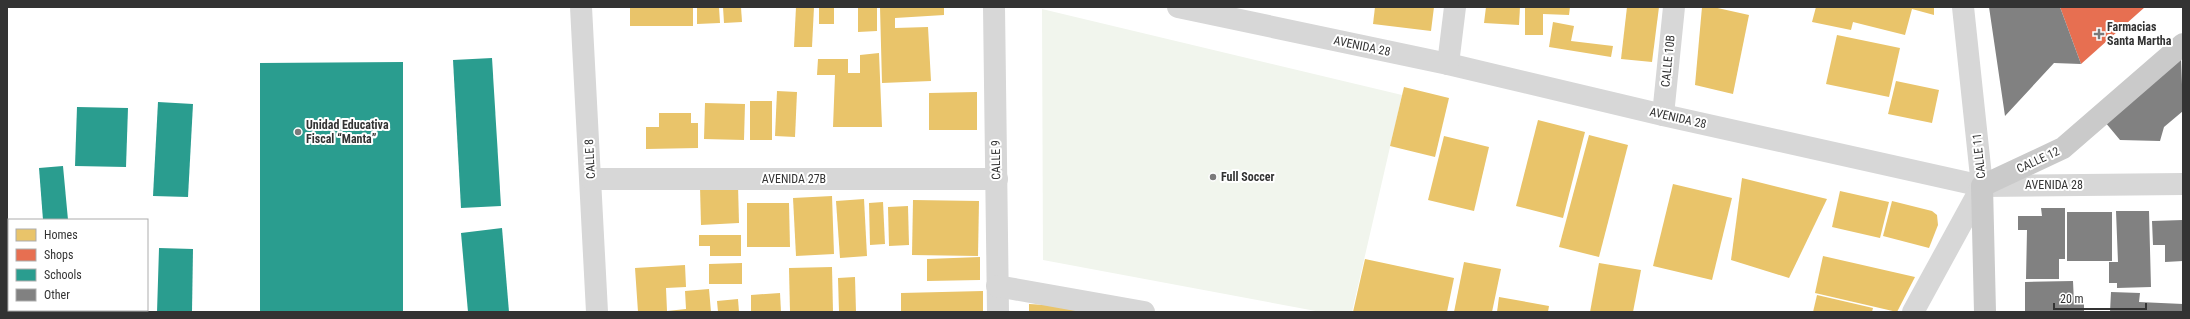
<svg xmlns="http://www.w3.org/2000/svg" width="2190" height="319" font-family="'Roboto Condensed',sans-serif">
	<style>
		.green { fill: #f1f5ed }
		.homes { fill: #e9c46a }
		.shops { fill: #e76f51 }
		.schools { fill: #2a9d8f }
		.building { fill: #818181 }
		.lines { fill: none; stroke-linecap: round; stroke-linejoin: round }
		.minor { stroke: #d7d7d7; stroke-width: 22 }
		.major { stroke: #cacaca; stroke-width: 22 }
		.poi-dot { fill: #7a7a7a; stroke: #fff; stroke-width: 1.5 }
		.labels { text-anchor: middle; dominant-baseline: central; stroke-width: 4; stroke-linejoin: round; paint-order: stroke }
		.poi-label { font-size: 12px; font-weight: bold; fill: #333; stroke: #fff; text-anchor: start }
		.street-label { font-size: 12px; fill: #333; stroke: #fff }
	</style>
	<rect width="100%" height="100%" fill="#fff"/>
	<!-- green -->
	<path class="green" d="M1042 9 1402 95 1352 312H1321L1043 260Z"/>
	<!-- homes -->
	<g class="homes">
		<rect x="630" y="7" width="63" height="19"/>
		<path d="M697 7H719L720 23 697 24Z"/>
		<path d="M723 7H741L742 22 724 23Z"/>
		<path d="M796 7H814L812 47H794Z"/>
		<rect x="819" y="7" width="15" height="17"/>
		<path d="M858 7H877V31L858 32Z"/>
		<path d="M880 7H944V15L895 18V28L928 27 931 81 882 83Z"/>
		<path d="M1375 7H1434L1431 31 1373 24Z"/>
		<path d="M1486 7H1520L1519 25 1484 23Z"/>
		<path d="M1525 7H1570L1569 15 1543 14V35H1525Z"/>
		<path d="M1627 7H1659L1652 62 1621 59Z"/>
		<path d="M1702 7H1713L1749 15 1733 94 1695 85Z"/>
		<path d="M1816 7H1934V15L1912 9 1905 35 1853 22 1851 30 1812 22Z"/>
		<path d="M1553 22 1574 26 1571 41 1613 46 1611 57 1549 47Z"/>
		<path d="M1837 35 1900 48 1889 97 1826 84Z"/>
		<path d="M879 53 882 127H833L835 75H817L818 59H848V73H860V55Z"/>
		<path d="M1896 81 1939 90 1932 123 1888 114Z"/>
		<path d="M1404 87 1449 98 1435 157 1390 146Z"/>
		<path d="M777 91 797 92 795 137 775 136Z"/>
		<path d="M977 92V130H929V93Z"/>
		<rect x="750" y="101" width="22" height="39"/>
		<path d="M705 103 745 104 744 140 704 139Z"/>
		<path d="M659 113H691V123H698V148L646 149V127H659Z"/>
		<path d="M1538 120 1585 132 1563 218 1516 206Z"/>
		<path d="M1589 135 1628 145 1599 257 1559 247Z"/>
		<path d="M1444 136 1489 147 1474 211 1428 200Z"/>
		<path d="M1742 178 1827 199 1789 278 1731 260Z"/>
		<path d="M1673 184 1732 198 1712 280 1653 266Z"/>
		<path d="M738 185 739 223 701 225 700 187Z"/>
		<path d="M1840 191 1889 202 1880 238 1832 227Z"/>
		<path d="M832 196 834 254 796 256 793 198Z"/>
		<path d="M864 199 867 256 840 258 836 201Z"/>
		<path d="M913 200 979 201 978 256 912 255Z"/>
		<path d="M1892 201 1932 211 1937 215 1938 225 1929 248 1883 236Z"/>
		<path d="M883 202 885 244 870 245 869 203Z"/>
		<path d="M747 203H789L790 247H747Z"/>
		<path d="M908 206 909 245 889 246 888 207Z"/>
		<path d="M699 235H741V256H710V246H699Z"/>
		<path d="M1823 256 1915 277 1897 312 1815 293Z"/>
		<path d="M980 257V280L927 281V259Z"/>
		<path d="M1365 259 1454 278 1447 312H1353Z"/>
		<path d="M1464 262 1501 269 1492 312H1454Z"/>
		<path d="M742 263V284H709V264Z"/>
		<path d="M1599 263 1641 270 1633 312H1590Z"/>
		<path d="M685 265 686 287 666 288 667 311 686 309 685 291 709 289 711 312H638L635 268Z"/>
		<path d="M832 267 833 312H790L789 268Z"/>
		<path d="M855 277 856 312H839L838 278Z"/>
		<path d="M983 291V312H901V293Z"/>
		<path d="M780 293 781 312H751V295Z"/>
		<path d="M1817 295 1873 308 1872 312H1813Z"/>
		<path d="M1499 297 1549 306 1548 312H1497Z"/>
		<path d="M738 299 739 312H718L717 301Z"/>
		<path d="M1029 304 1099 308V312H1029Z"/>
	</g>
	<!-- shops -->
	<path class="shops" d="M2060 7H2145L2081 64Z"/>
	<!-- schools -->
	<g class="schools">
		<path d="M492 58 501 206 461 208 453 60Z"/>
		<path d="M403 62V312H260V63Z"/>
		<path d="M158 102 193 104 188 197 153 196Z"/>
		<path d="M77 107 128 108 126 167 75 166Z"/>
		<path d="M63 166 68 220H43L39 168Z"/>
		<path d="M502 228 509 312H468L461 233Z"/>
		<path d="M159 248 193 249 192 312H157Z"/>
	</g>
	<!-- building -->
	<g class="building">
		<path d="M1989 7H2060L2081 64 2054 63 2005 116Z"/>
		<path d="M2181 58 2183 111 2164 127 2160 141 2120 140 2105 122Z"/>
		<path d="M2041 208H2065V259H2059V279H2026L2027 230H2018V216H2042Z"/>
		<path d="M2116 211H2149L2151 287 2117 288V283H2109V262H2118Z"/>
		<rect x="2067" y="212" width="45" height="49"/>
		<path d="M2183 220V261L2165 262V245H2153L2152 221Z"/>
		<path d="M2073 281 2074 303H2084V312H2025V282Z"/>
		<path d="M2111 292 2140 293 2139 302 2183 304V312H2110Z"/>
	</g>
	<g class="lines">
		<!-- minor -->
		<g class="minor">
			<path d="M581 7 597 312"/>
			<path d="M994 7 998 312"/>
			<path d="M1178 7 1448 64 1663 115 1982 186 2183 184"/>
			<path d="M1448 64 1455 7"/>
			<path d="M1663 115 1674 7"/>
			<path d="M591 179H997"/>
			<path d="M997 286 1144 312"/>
			<path d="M1913 312 1982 186 1963 7"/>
		</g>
		<!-- major -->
		<path class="major" d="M1985 312 1982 186 2063 148 2183 44"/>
	</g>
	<!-- markers -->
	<g class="poi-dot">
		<path d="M2097 28h4v4h4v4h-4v4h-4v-4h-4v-4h4z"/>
		<circle cx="298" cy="132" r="4"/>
		<circle cx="1213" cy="177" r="4"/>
	</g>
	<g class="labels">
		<!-- poi labels -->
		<g class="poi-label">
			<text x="2107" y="27">Farmacias<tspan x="2107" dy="14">Santa Martha</tspan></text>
			<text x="306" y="125">Unidad Educativa<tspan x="306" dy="14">Fiscal “Manta”</tspan></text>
			<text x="1221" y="177">Full Soccer</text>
		</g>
		<!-- street labels -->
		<g class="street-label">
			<text transform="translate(1362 46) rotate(12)">AVENIDA 28</text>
			<text transform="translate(1668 61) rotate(-84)">CALLE 10B</text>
			<text transform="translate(1678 118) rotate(13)">AVENIDA 28</text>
			<text transform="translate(1979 156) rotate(-96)">CALLE 11</text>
			<text transform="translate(590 159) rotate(-93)">CALLE 8</text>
			<text transform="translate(996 160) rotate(-91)">CALLE 9</text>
			<text transform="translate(2038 160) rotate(-25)">CALLE 12</text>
			<text x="794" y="179">AVENIDA 27B</text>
			<text x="2054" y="185">AVENIDA 28</text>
		</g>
	</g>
	<!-- border -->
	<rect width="2190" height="319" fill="none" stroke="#333333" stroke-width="16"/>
	<!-- legend -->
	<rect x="8" y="219" width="140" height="92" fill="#ffffff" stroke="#adadad"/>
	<rect x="16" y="229" width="20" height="12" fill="#e9c46a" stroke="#adadad"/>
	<text x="44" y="239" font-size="12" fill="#333333">Homes</text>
	<rect x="16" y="249" width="20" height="12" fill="#e76f51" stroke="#adadad"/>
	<text x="44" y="259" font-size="12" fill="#333333">Shops</text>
	<rect x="16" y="269" width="20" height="12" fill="#2a9d8f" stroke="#adadad"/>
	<text x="44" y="279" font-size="12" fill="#333333">Schools</text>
	<rect x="16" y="289" width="20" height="12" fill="#818181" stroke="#adadad"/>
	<text x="44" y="299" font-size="12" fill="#333333">Other</text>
	<!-- scale -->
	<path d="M2054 303v6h92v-6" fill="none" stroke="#333333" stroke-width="2"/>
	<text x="2060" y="303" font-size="12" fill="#333333" stroke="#ffffff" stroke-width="3" paint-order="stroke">20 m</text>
</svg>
